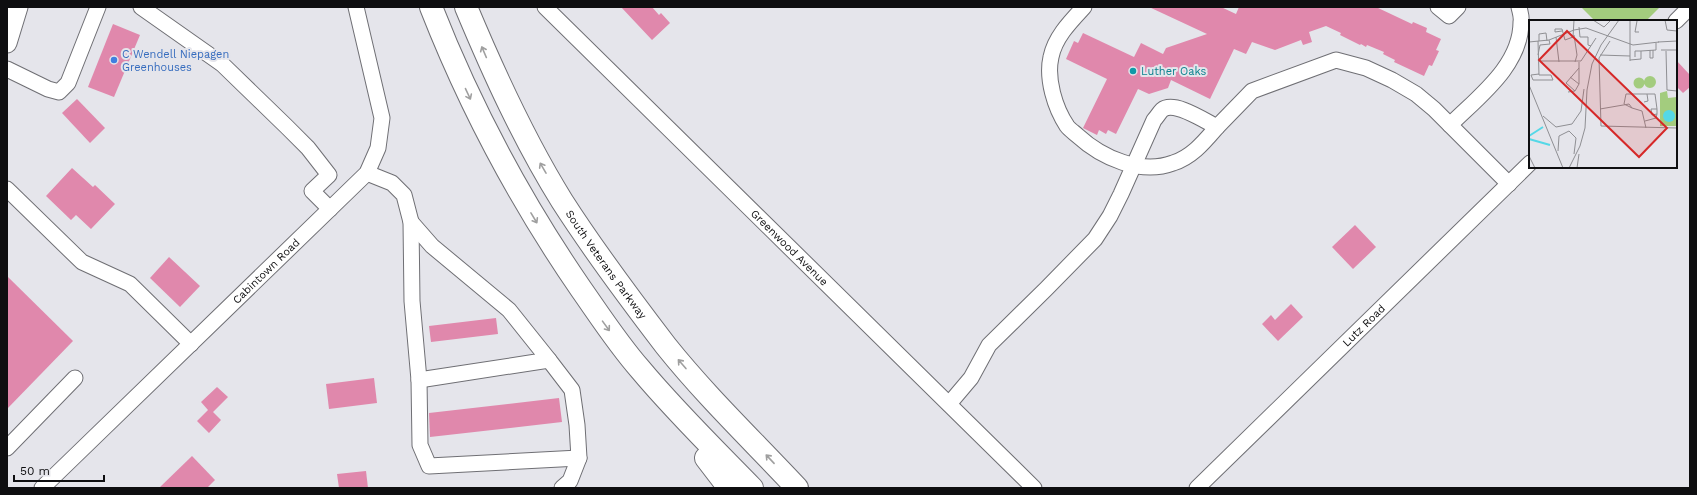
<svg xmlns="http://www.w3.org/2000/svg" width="1697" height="495" font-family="'Work Sans',sans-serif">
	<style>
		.green { fill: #a3cc7e }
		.building { fill: #e088ac }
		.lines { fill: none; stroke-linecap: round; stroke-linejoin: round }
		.minor-casing { stroke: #6f6f74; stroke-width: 17 }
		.major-casing { stroke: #6f6f74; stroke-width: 21 }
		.highway-casing { stroke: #6f6f74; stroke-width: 24 }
		.minor { stroke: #fff; stroke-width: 15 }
		.major { stroke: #fff; stroke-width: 19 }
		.highway { stroke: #fff; stroke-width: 22 }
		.oneway { stroke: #9f9f9f }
		.shop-dot { fill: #3f7fe0; stroke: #e5e5eb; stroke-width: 1.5 }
		.culture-dot { fill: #0f9aa8; stroke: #e5e5eb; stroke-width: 1.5 }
		.labels { text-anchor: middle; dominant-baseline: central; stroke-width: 4; stroke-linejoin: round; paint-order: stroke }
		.shop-label { font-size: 11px; fill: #366cbe; stroke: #e5e5eb; text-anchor: start }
		.culture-label { font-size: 11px; fill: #0d838f; stroke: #e5e5eb; text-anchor: start }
		.street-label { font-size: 11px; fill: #0e0e10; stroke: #e5e5eb }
		.inset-river { fill: none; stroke: #55d8e7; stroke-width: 2 }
		.inset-road { fill: none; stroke: #8f8f93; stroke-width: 1 }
		.view { fill: #d62828; fill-opacity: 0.15; stroke: #d62828; stroke-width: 2 }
		.inset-edge { fill: none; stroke: #0e0e10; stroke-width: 2 }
	</style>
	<rect width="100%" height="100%" fill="#e5e5eb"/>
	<!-- green -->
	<path class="green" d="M1581 7H1660L1646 21H1595Z"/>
	<!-- building -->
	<g class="building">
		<path d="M621 7H652L659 15 661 13 670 23 652 40Z"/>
		<path d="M1149 7H1221L1236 14 1239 7H1376L1412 24 1413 22 1427 28 1426 32 1441 39 1436 50 1439 51 1432 66 1429 65 1424 76 1394 62 1395 60 1383 54 1384 52 1367 45 1366 47 1361 44 1360 45 1340 35 1341 33 1326 26 1309 32 1312 42 1303 45 1301 40 1275 50 1252 42 1246 54 1234 49 1210 99 1171 80 1168 88 1149 94 1138 89 1116 134 1108 130 1106 134 1099 130 1097 135 1083 128 1107 79 1066 59 1074 41 1078 43 1083 33 1134 57 1141 43 1163 54 1166 48 1207 34Z"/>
		<path d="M113 24 140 35 114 97 88 87Z"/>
		<path d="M1676 60 1690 75V87L1683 93 1676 86Z"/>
		<path d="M77 99 105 128 90 143 62 113Z"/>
		<path d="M72 168 93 187 95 185 115 204 91 229 76 215 71 220 46 196Z"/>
		<path d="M1355 225 1376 247 1353 269 1332 247Z"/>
		<path d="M169 257 200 286 180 307 150 278Z"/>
		<path d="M7 276 73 341 7 409Z"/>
		<path d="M1291 304 1303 317 1278 341 1262 324 1271 315 1275 320Z"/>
		<path d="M496 318 498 334 431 342 429 326Z"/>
		<path d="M374 378 377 403 329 409 326 384Z"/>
		<path d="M217 387 228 397 213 412 221 420 209 433 197 421 208 410 201 402Z"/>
		<path d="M559 398 562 422 430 437 429 413Z"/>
		<path d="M192 456 215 480 207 488H159Z"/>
		<path d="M366 471 368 488H339L337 474Z"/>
	</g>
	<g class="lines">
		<!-- minor casing -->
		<g class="minor-casing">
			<g id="minor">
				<path d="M141 7 222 64 287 127 308 148 329 175 312 191 330 209"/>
				<path id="s1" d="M545 7 1034 488"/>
				<path d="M1084 7C1071 21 1055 37 1051 57 1046 79 1055 108 1067 126 1070 130 1075 133 1078 136 1102 158 1141 175 1173 163 1192 157 1204 142 1217 127"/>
				<path d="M1438 7 1449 16 1458 7"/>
				<path d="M1676 21 1690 7"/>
				<path d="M7 69 48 89 59 92 68 83 98 7"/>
				<path d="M1450 125C1478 97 1521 66 1521 22 1522 17 1520 12 1519 7"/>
				<path d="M367 173 392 183 404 195 411 222 412 301 419 380 420 445 429 466 579 458"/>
				<path d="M7 189 82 262 130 284 191 344"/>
				<path d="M411 222 432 246 509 310 549 360 419 380"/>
				<path d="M549 360 572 390 577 425 579 458 570 481 562 488"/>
				<path d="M949 404 971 378 989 345 1046 289 1095 239 1110 216 1121 194 1154 120C1157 117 1159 113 1162 110 1174 100 1205 121 1217 127L1252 91 1336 60 1366 68 1392 80 1416 94 1434 109 1509 184"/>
				<path d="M7 448 75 378"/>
				<path id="s2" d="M42 488 367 173 378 148 382 118 356 7"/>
				<path id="s3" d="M1197 488 1530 163"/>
			</g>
		</g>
		<!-- major casing -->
		<g class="major-casing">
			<path id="major" d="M7 43 18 7"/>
		</g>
		<!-- highway casing -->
		<g class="highway-casing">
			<g id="highway">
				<path d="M431 7C471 109 519 199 581 289 600 316 618 344 640 369 675 411 714 449 752 488"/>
				<path id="s4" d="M466 7C494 74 524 140 562 201 594 251 630 299 666 346 706 396 753 441 797 488"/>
				<path d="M706 458 729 488"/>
			</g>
		</g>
		<!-- minor -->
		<use href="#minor" class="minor"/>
		<!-- major -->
		<use href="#major" class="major"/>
		<!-- highway -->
		<use href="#highway" class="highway"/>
	</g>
	<!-- one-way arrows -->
	<defs><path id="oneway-shaft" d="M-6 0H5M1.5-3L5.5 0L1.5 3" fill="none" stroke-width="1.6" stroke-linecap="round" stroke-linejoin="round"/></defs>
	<g class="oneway">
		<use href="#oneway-shaft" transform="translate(484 52) rotate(-113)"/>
		<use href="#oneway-shaft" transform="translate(468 94) rotate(65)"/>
		<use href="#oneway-shaft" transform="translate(543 168) rotate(-120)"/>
		<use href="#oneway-shaft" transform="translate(534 218) rotate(59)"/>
		<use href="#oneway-shaft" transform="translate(606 326) rotate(54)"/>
		<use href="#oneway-shaft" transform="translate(682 364) rotate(-131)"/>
		<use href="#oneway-shaft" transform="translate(770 459) rotate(-133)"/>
	</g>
	<!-- markers -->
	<circle class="shop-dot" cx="114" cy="60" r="4"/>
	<circle class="culture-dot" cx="1133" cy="71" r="4"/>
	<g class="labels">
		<!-- shop labels -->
		<g class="shop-label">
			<text x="122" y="54">C Wendell Niepagen<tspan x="122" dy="13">Greenhouses</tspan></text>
		</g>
		<!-- culture labels -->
		<g class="culture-label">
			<text x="1141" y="71">Luther Oaks</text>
		</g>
		<!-- street labels -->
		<g class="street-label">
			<text stroke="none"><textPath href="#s1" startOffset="343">Greenwood Avenue</textPath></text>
			<text stroke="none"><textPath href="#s4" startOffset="294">South Veterans Parkway</textPath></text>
			<text stroke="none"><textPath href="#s2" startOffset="312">Cabintown Road</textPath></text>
			<text stroke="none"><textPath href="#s3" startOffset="233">Lutz Road</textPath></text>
		</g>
	</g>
	<!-- overview -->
	<g transform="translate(1529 20)">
		<rect width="148" height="148" fill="#e5e5eb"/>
		<path d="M115 62a6 6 0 1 1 12 0a6 6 0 1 1-12 0ZM104.5 63a5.5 5.5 0 1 1 11 0a5.5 5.5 0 1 1-11 0ZM138 71 139 78 148 77V106H131V73Z" fill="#a3cc7e"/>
		<path d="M134 96a6 6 0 1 1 12 0a6 6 0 1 1-12 0Z" fill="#55d8e7"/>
		<path class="inset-river" d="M0 116 14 107M0 119 21 125"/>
		<path class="inset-road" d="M64 0 75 7 82 0M136 0 138 10 148 11M108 1 106 12H110M50 7 51 17H59V25L62 26M33 11 26 12V9H33L36 20 44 17 45 0M45 15 48 35 46 42M27 17 30 42M9 21 10 55H22L24 60H4L2 55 10 54M10 21V14L17 13 18 21M81 21 70 38 72 106 148 108M0 22 20 20 45 10 57 8 104 25 130 22M129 22 148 21M121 30V38H124V30M132 30H148M112 31 127 30V23M137 31 138 70 148 71M9 35 11 25 21 24 20 20M71 35 101 36M101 40 112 39V31H106V37M11 41H52L67 18M101 41V0M41 57 50 64V48M0 65 34 148M46 71 37 63 50 48V42M39 72 46 71 50 64M115 82 119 81 118 74H126L128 89M103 88 95 84 97 74H118M71 89 100 84 103 88 113 91 117 108M14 96 27 107 43 104 52 91 55 69M116 101 127 98 128 94 123 95 122 89H128V94M29 131 30 116 40 111 47 118 45 134M0 136 6 148M40 148 51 126 56 108 58 70 63 44 72 25 90 0M48 148 50 134"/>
		<path class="view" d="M38 11 138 108 110 137 10 40Z"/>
		<rect width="148" height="148" class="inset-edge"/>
	</g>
	<!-- border -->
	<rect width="1697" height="495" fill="none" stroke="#0e0e10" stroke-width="16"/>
	<!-- scale -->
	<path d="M14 475v6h90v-6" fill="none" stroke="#0e0e10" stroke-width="2"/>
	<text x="20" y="475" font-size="12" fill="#0e0e10" stroke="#e5e5eb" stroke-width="3" paint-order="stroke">50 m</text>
</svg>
